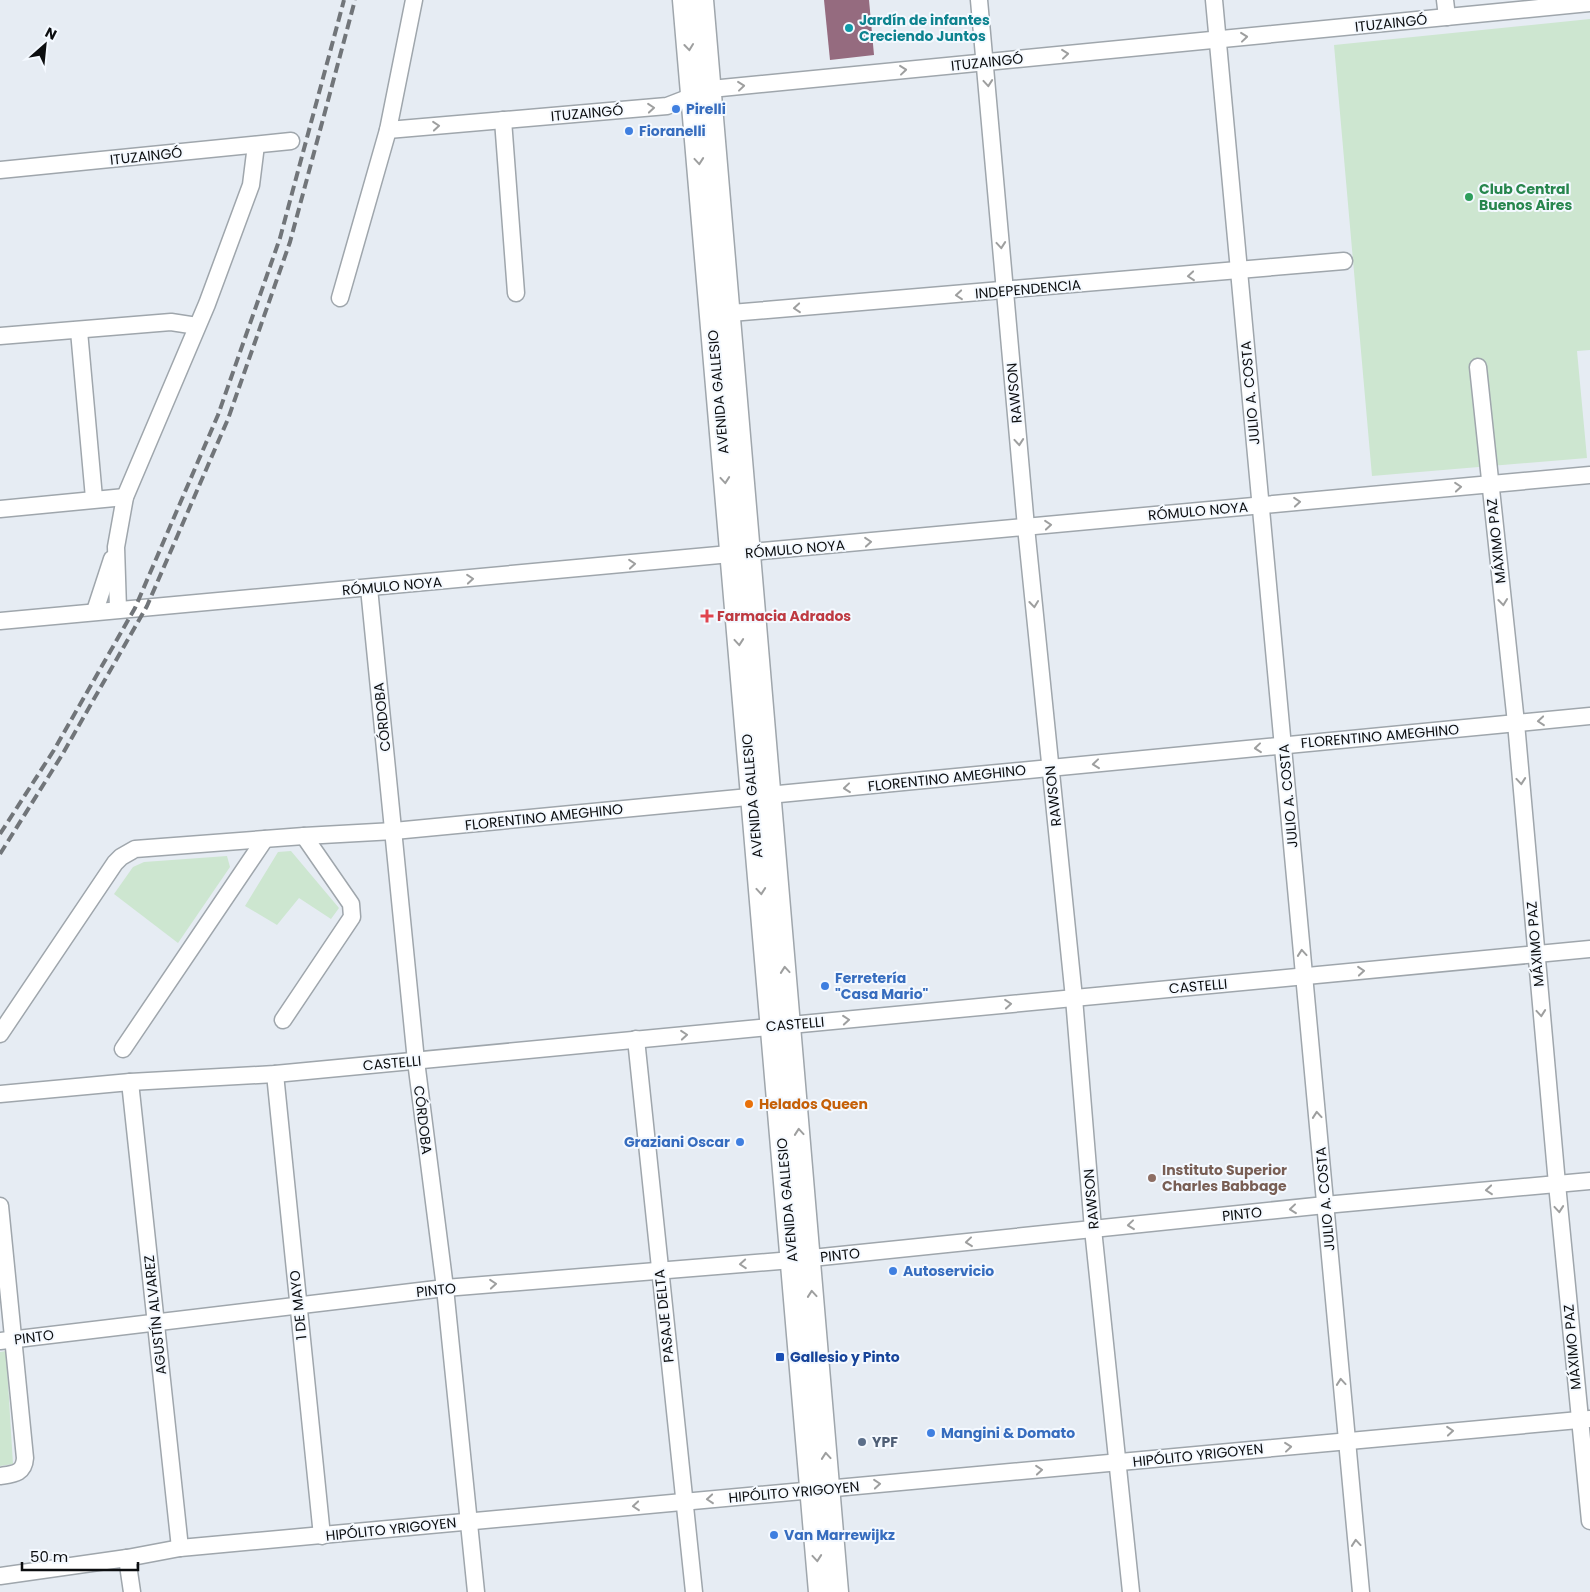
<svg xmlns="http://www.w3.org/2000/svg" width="1590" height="1592" font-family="Poppins,sans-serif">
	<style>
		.green { fill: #cde6d0 }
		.building { fill: #956b7f }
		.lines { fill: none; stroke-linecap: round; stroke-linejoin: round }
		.minor-casing { stroke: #9fa6ac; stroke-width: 19 }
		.secondary-casing { stroke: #9fa6ac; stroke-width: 25 }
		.minor { stroke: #fff; stroke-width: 16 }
		.secondary { stroke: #fff; stroke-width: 22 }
		.rail { stroke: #717579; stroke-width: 4; stroke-dasharray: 10 5; stroke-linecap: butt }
		.oneway { stroke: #9e9f9f }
		.culture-dot { fill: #0f9aa8; stroke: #f4f9ff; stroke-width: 2 }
		.shop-dot { fill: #3f7fe0; stroke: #f4f9ff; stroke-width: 2 }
		.leisure-dot { fill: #2e9e5b; stroke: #f4f9ff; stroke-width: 2 }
		.health-dot { fill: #e0444e; stroke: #f4f9ff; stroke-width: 2 }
		.food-dot { fill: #e8710a; stroke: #f4f9ff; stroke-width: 2 }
		.education-dot { fill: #8d6e63; stroke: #f4f9ff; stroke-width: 2 }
		.transit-dot { fill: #1a4fb4; stroke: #f4f9ff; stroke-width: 2 }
		.service-dot { fill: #5c6f8a; stroke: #f4f9ff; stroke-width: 2 }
		.labels { text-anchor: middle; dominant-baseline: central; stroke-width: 4; stroke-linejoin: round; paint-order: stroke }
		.culture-label { font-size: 14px; font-weight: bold; fill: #0d838f; stroke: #f4f9ff; text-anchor: start }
		.street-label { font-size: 14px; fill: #0c0e10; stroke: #f4f9ff }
		.shop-label { font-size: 14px; font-weight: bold; fill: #366cbe; stroke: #f4f9ff; text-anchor: start }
		.leisure-label { font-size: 14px; font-weight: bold; fill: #27864d; stroke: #f4f9ff; text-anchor: start }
		.health-label { font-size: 14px; font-weight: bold; fill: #be3a42; stroke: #f4f9ff; text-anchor: start }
		.food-label { font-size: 14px; font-weight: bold; fill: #c56008; stroke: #f4f9ff; text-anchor: start }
		.education-label { font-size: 14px; font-weight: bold; fill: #785e54; stroke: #f4f9ff; text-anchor: start }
		.transit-label { font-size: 14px; font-weight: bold; fill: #164399; stroke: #f4f9ff; text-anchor: start }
		.service-label { font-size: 14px; font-weight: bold; fill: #4e5e75; stroke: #f4f9ff; text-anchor: start }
	</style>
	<rect width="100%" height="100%" fill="#e6ecf3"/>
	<!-- green -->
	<g class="green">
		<path d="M1590 19V350L1577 351 1587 458 1372 476 1334 45Z"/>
		<path d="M291 851 339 908 331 919 299 898 277 925 245 906 278 852Z"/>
		<path d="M227 856 230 867 178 943 114 894 133 867 144 862Z"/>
		<path d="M6 1351 13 1464 0 1466V1352Z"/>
	</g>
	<!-- building -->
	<path class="building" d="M824 0H869L874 55 830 60Z"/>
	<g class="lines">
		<!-- minor casing -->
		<g class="minor-casing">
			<g id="minor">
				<path d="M979 0 1026 527 1074 998 1093 1229 1131 1592"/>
				<path d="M1214 0 1361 1592"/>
				<path d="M1445 0 1447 17"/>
				<path d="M503 120 516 293"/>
				<path d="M388 130 667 106 711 89 1590 3"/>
				<path d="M0 170 291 141"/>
				<path d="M340 298 388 130 414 0"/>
				<path d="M719 314 1344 261"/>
				<path d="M79 331 94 498"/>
				<path d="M0 336 171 322 197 326"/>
				<path d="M1478 367 1516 723 1557 1184 1590 1521"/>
				<path d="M0 509 125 497"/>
				<path d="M369 588 416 1061 445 1288 476 1592"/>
				<path d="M118 609 116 547 125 497 207 304 251 185 256 145"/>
				<path d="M95 611 112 559"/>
				<path d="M0 621 1590 475"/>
				<path d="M283 1020 352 917 351 904 304 836"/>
				<path d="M0 1034 115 863 121 857 135 849 304 836 394 831 1590 716"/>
				<path d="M636 1039 694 1592"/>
				<path d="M123 1049 265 839"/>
				<path d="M275 1074 322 1536"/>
				<path d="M130 1082 180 1548"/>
				<path d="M0 1094 130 1082 275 1074 1590 949"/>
				<path d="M0 1206 25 1458C24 1474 13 1474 0 1476"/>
				<path d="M0 1341 445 1288 792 1260 1325 1205 1590 1181"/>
				<path d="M127 1558 132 1592"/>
				<path d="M0 1576 127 1558 180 1548 1590 1419"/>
			</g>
		</g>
		<!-- secondary casing -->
		<g class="secondary-casing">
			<g id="secondary">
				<path d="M684 0 820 1592"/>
				<path d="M702 0 837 1592"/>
			</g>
		</g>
		<!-- minor -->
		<use href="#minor" class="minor"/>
		<!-- secondary -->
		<use href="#secondary" class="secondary"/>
		<!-- rail -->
		<g class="rail">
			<path d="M0 834 54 750 135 608 218 415 280 238 344 0"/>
			<path d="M0 854 62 755 147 606 228 419 290 242 355 0"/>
		</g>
	</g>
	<!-- one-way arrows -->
	<defs><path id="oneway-chevron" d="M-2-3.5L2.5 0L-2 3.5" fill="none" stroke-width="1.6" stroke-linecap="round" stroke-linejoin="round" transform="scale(1.25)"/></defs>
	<g class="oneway">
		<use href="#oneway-chevron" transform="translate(1244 37) rotate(-6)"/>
		<use href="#oneway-chevron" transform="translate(689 47) rotate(84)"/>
		<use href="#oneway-chevron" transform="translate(1065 54) rotate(-6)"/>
		<use href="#oneway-chevron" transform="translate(903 70) rotate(-6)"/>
		<use href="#oneway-chevron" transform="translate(988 83) rotate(85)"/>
		<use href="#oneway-chevron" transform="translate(741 86) rotate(-6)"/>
		<use href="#oneway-chevron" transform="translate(651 108) rotate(-5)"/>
		<use href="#oneway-chevron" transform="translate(436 126) rotate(-5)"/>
		<use href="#oneway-chevron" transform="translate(699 161) rotate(85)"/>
		<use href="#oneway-chevron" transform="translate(1001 245) rotate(85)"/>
		<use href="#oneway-chevron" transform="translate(1191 276) rotate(175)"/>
		<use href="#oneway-chevron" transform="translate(959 295) rotate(175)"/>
		<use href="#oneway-chevron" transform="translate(797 308) rotate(175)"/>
		<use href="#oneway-chevron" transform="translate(1019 442) rotate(85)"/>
		<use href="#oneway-chevron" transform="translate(725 480) rotate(85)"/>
		<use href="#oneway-chevron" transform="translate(1458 487) rotate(-5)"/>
		<use href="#oneway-chevron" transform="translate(1297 502) rotate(-5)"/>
		<use href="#oneway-chevron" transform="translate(1048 525) rotate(-5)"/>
		<use href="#oneway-chevron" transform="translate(868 542) rotate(-5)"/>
		<use href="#oneway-chevron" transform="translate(632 564) rotate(-5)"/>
		<use href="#oneway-chevron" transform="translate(470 579) rotate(-5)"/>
		<use href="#oneway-chevron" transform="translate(1503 602) rotate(84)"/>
		<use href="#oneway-chevron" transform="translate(1034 604) rotate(84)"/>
		<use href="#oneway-chevron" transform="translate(739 642) rotate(85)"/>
		<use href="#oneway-chevron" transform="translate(1541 721) rotate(175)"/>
		<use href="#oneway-chevron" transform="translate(1258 748) rotate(174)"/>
		<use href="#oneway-chevron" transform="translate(1096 764) rotate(174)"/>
		<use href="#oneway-chevron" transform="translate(1521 781) rotate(85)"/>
		<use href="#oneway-chevron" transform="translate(847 788) rotate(174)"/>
		<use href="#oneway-chevron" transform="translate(761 891) rotate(85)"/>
		<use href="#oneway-chevron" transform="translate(1302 953) rotate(-95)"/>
		<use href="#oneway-chevron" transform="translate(785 970) rotate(-95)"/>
		<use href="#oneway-chevron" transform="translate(1361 971) rotate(-5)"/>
		<use href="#oneway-chevron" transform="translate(1008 1004) rotate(-5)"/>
		<use href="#oneway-chevron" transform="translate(1541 1013) rotate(85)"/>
		<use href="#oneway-chevron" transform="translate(846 1020) rotate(-5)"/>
		<use href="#oneway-chevron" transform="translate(684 1035) rotate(-5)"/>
		<use href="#oneway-chevron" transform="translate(1317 1115) rotate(-95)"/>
		<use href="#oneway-chevron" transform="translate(799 1132) rotate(-95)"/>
		<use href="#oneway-chevron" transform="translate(1489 1190) rotate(175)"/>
		<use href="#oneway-chevron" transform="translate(1293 1209) rotate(174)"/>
		<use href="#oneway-chevron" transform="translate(1559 1209) rotate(85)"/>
		<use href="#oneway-chevron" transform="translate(1131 1225) rotate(174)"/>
		<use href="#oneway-chevron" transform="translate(969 1242) rotate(174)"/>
		<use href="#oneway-chevron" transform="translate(743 1264) rotate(176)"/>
		<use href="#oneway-chevron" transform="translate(493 1284) rotate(-5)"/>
		<use href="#oneway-chevron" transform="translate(812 1294) rotate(-95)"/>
		<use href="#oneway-chevron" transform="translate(1341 1382) rotate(-95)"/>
		<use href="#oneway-chevron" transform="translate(1450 1431) rotate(-5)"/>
		<use href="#oneway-chevron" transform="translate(1288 1447) rotate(-6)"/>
		<use href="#oneway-chevron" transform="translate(826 1456) rotate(-95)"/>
		<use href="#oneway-chevron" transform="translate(1039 1470) rotate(-5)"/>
		<use href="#oneway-chevron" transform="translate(877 1484) rotate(-5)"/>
		<use href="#oneway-chevron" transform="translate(710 1499) rotate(175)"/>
		<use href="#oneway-chevron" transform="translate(636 1506) rotate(175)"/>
		<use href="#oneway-chevron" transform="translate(1356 1543) rotate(-95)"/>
		<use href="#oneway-chevron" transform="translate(817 1558) rotate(85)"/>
	</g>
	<!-- markers -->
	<circle class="culture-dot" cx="849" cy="28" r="5"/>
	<g class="shop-dot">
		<circle cx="676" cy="109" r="5"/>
		<circle cx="629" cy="131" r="5"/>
		<circle cx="825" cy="986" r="5"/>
		<circle cx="740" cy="1142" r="5"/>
		<circle cx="893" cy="1271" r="5"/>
		<circle cx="931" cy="1433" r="5"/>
		<circle cx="774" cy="1535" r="5"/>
	</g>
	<circle class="leisure-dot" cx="1469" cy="197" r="5"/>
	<path class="health-dot" d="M704.5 608.5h5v5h5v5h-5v5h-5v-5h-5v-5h5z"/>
	<circle class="food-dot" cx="749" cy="1104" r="5"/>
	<circle class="education-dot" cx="1152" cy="1178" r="5"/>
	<rect class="transit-dot" x="775" y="1352" width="10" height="10" rx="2.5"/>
	<circle class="service-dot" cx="862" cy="1442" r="5"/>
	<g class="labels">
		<!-- culture labels -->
		<g class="culture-label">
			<text x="859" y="20">Jardín de infantes<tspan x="859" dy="16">Creciendo Juntos</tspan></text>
		</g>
		<!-- street labels -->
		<g class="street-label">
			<text transform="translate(1391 23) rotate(-6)">ITUZAINGÓ</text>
			<text transform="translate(987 62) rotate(-6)">ITUZAINGÓ</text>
			<text transform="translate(587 113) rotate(-5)">ITUZAINGÓ</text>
			<text transform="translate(146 156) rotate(-6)">ITUZAINGÓ</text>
			<text transform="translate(1028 289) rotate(-5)">INDEPENDENCIA</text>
			<text transform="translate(718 392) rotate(-95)">AVENIDA GALLESIO</text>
			<text transform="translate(1014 393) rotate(-95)">RAWSON</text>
			<text transform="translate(1250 393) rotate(-95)">JULIO A. COSTA</text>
			<text transform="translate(1198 511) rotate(-5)">RÓMULO NOYA</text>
			<text transform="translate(1496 541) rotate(-96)">MÁXIMO PAZ</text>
			<text transform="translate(795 549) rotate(-5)">RÓMULO NOYA</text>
			<text transform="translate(392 586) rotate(-5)">RÓMULO NOYA</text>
			<text transform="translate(382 717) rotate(-96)">CÓRDOBA</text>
			<text transform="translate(1380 736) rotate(-5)">FLORENTINO AMEGHINO</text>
			<text transform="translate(947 778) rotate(-6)">FLORENTINO AMEGHINO</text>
			<text transform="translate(752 796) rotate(-95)">AVENIDA GALLESIO</text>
			<text transform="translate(1053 796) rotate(-96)">RAWSON</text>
			<text transform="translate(1288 796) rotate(-95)">JULIO A. COSTA</text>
			<text transform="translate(544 817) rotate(-6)">FLORENTINO AMEGHINO</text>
			<text transform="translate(1535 944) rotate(-95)">MÁXIMO PAZ</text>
			<text transform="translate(1198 986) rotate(-5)">CASTELLI</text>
			<text transform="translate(795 1024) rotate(-5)">CASTELLI</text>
			<text transform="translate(392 1063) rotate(-5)">CASTELLI</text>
			<text transform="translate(423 1120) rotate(83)">CÓRDOBA</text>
			<text transform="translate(1091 1199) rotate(-95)">RAWSON</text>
			<text transform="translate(1325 1199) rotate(-95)">JULIO A. COSTA</text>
			<text transform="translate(787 1200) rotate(-95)">AVENIDA GALLESIO</text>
			<text transform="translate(1242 1214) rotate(-6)">PINTO</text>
			<text transform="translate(840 1255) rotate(-6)">PINTO</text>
			<text transform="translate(436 1290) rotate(-6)">PINTO</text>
			<text transform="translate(298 1305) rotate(-96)">1 DE MAYO</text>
			<text transform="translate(155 1315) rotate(-96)">AGUSTÍN ALVAREZ</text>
			<text transform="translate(664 1316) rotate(-96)">PASAJE DELTA</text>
			<text transform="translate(34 1337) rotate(-7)">PINTO</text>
			<text transform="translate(1572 1347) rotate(-95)">MÁXIMO PAZ</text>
			<text transform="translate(1198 1455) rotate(-6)">HIPÓLITO YRIGOYEN</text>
			<text transform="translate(794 1492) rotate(-5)">HIPÓLITO YRIGOYEN</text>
			<text transform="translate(391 1529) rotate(-6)">HIPÓLITO YRIGOYEN</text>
		</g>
		<!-- shop labels -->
		<g class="shop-label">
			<text x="686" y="109">Pirelli</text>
			<text x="639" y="131">Fioranelli</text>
			<text x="835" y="978">Ferretería<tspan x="835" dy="16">"Casa Mario"</tspan></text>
			<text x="730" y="1142" text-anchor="end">Graziani Oscar</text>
			<text x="903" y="1271">Autoservicio</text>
			<text x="941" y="1433">Mangini &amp; Domato</text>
			<text x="784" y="1535">Van Marrewijkz</text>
		</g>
		<!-- leisure labels -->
		<g class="leisure-label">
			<text x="1479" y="189">Club Central<tspan x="1479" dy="16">Buenos Aires</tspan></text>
		</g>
		<!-- health labels -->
		<g class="health-label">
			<text x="717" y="616">Farmacia Adrados</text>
		</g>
		<!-- food labels -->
		<g class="food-label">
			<text x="759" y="1104">Helados Queen</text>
		</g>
		<!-- education labels -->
		<g class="education-label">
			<text x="1162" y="1170">Instituto Superior<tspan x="1162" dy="16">Charles Babbage</tspan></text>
		</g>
		<!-- transit labels -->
		<g class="transit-label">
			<text x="790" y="1357">Gallesio y Pinto</text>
		</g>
		<!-- service labels -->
		<g class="service-label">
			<text x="872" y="1442">YPF</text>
		</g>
	</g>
	<!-- north arrow -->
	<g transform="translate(45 45) rotate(27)" stroke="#f4f9ff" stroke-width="4" paint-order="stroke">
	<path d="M0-4L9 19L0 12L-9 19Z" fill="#0c0e10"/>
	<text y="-8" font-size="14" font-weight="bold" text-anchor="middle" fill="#0c0e10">N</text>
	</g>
	<!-- scale -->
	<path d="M22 1562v8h116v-8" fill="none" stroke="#0c0e10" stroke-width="2.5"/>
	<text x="30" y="1562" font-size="15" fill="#0c0e10" stroke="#f4f9ff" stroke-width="4" paint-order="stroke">50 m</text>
</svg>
